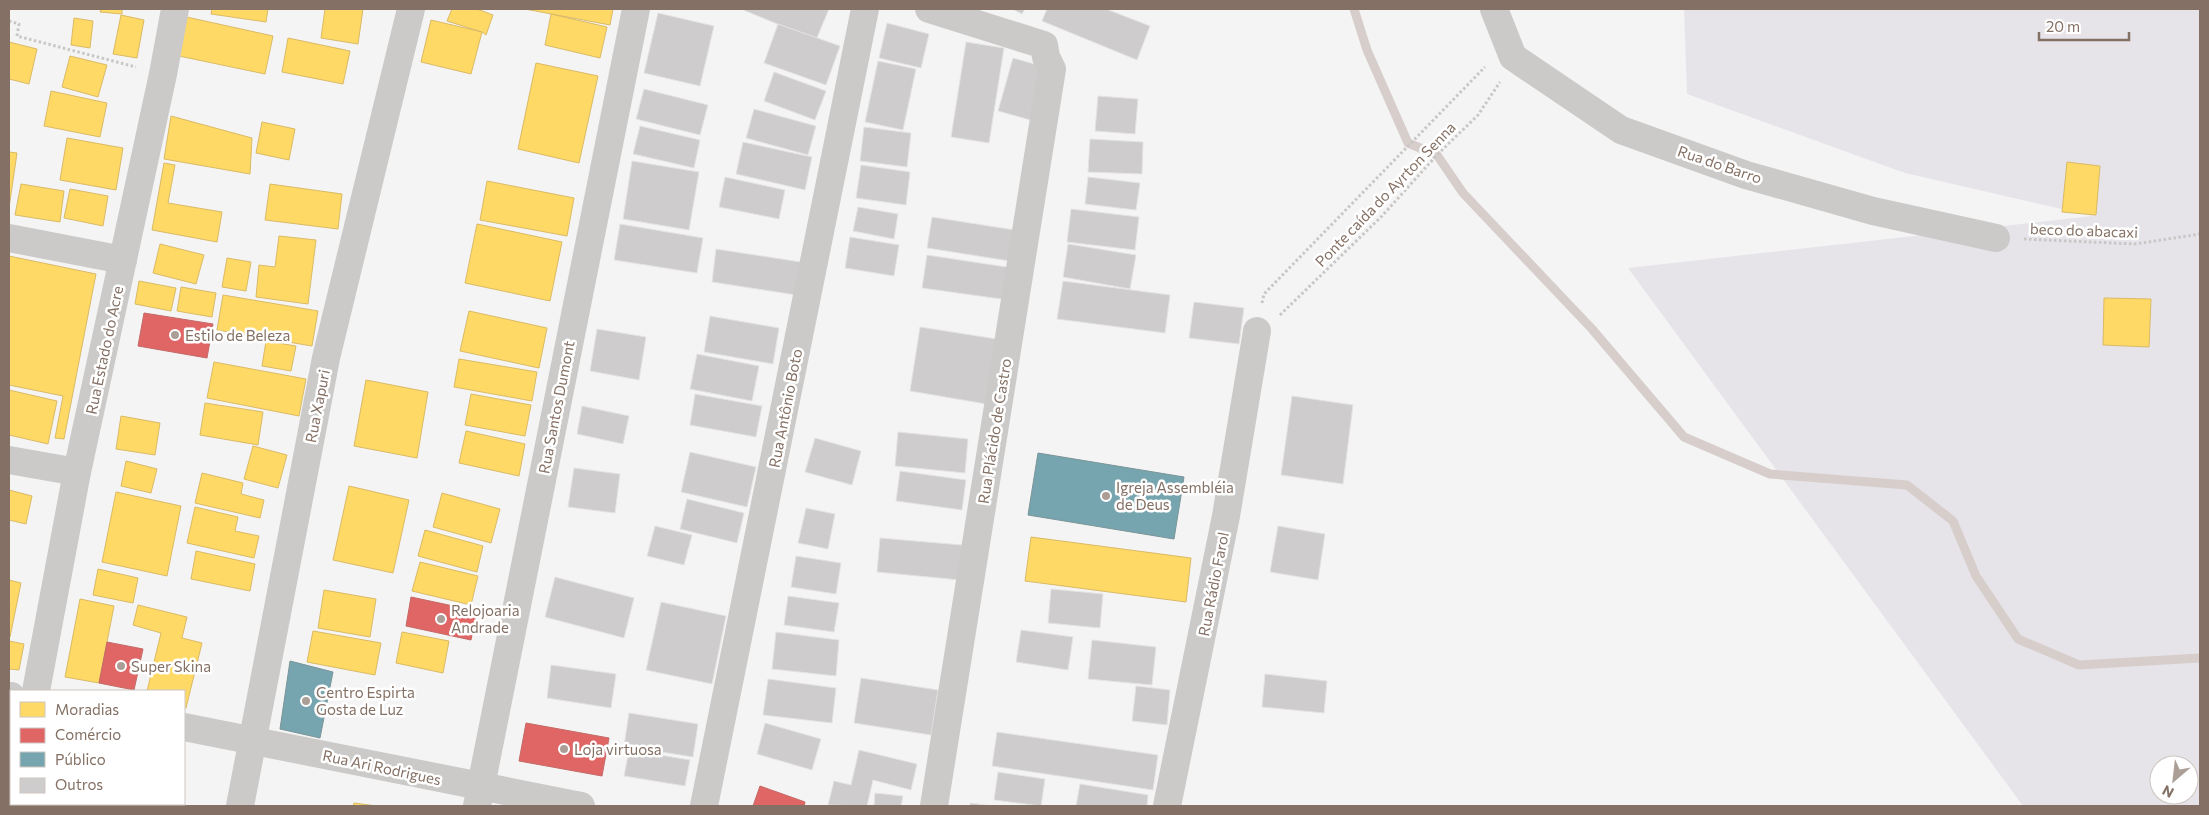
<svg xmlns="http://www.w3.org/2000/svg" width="2209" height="815" font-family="Commissioner,sans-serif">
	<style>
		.green { fill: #e6e4e9; fill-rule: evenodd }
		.homes { fill: #ffd966; stroke: #daba65 }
		.shops { fill: #e06666; stroke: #c46965 }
		.public { fill: #76a5af; stroke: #7a9598 }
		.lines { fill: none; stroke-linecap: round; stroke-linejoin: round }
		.stream { stroke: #d7cecc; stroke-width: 9 }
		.building { fill: #cecccc; stroke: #e4e4e4 }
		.path { stroke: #c9c7c6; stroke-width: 3; stroke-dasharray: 2.5 2.5; stroke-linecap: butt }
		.minor { stroke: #cbcac9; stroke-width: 28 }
		.poi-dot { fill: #ab9e97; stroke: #fff; stroke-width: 2 }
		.labels { text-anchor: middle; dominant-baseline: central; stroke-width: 5; stroke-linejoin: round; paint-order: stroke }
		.street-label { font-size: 15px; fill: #847064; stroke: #fff }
		.poi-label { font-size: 15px; fill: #847064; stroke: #fff; text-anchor: start }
	</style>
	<rect width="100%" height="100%" fill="#f4f4f5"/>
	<!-- green -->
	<path class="green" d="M1684 9H2200V806H2023L1628 268 2092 216 1905 173 1687 94ZM2159 765H2189V795H2159Z"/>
	<!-- homes -->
	<g class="homes">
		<path d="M101 9H122V14L100 12Z"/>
		<path d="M212 9H268L266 22 211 14Z"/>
		<path d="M325 9H363L358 44 321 38Z"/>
		<path d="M452 9H477L493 15 486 35 482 32 447 21Z"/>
		<path d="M525 9H613L610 25Z"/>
		<path d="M551 14 607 27 600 58 545 45Z"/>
		<path d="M121 15 144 20 137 58 113 54Z"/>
		<path d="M182 16 273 36 265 74 174 55Z"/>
		<path d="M74 18 93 21 90 48 71 45Z"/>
		<path d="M431 20 482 32 471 74 421 62Z"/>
		<path d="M288 38 350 51 343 84 282 72Z"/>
		<path d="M9 42 37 49 29 84 9 79Z"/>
		<path d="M70 56 107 65 98 97 62 87Z"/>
		<path d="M536 63 598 76 579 163 518 149Z"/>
		<path d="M51 91 107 103 100 137 44 126Z"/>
		<path d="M171 116 252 138 250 174 164 159Z"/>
		<path d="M262 122 295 129 289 160 256 153Z"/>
		<path d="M67 138 123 148 116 190 60 180Z"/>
		<path d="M9 152 17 153 9 208Z"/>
		<path d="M2067 162 2100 166 2096 215 2062 212Z"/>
		<path d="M164 163 175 165 168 203 222 212 217 242 152 230Z"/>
		<path d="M487 181 574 198 567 236 480 220Z"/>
		<path d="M21 184 64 191 60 222 15 215Z"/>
		<path d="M270 184 342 194 338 229 265 220Z"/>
		<path d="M70 189 108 196 103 226 64 218Z"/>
		<path d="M477 224 562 242 550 301 465 283Z"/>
		<path d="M279 236 316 240 308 304 256 297 259 265 275 267Z"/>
		<path d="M160 244 204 255 196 284 153 273Z"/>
		<path d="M9 256 96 274 64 439 55 438 63 396 9 385Z"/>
		<path d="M227 258 251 262 246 291 222 287Z"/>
		<path d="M139 281 176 288 171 311 135 304Z"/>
		<path d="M181 287 216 293 212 317 177 311Z"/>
		<path d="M223 295 318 311 312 346 217 330Z"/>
		<path d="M2104 298 2151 299 2149 347 2103 345Z"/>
		<path d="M469 311 547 328 539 368 460 351Z"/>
		<path d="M266 341 296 346 291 371 262 366Z"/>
		<path d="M459 359 537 372 532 401 454 387Z"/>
		<path d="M214 362 306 379 299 416 207 398Z"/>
		<path d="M366 380 428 392 417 458 354 446Z"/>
		<path d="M9 390 57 401 48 444 9 435Z"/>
		<path d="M471 394 531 405 525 436 465 425Z"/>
		<path d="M205 403 263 412 258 445 200 435Z"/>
		<path d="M121 416 160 423 155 455 116 449Z"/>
		<path d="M466 431 525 444 519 476 459 463Z"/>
		<path d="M253 446 287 455 278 488 244 479Z"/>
		<path d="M126 461 157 469 151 493 121 486Z"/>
		<path d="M202 473 243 483 241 494 264 500 260 518 195 503Z"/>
		<path d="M349 486 409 500 393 573 333 560Z"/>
		<path d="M9 490 32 496 26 524 9 520Z"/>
		<path d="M116 492 181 506 167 576 102 562Z"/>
		<path d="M442 493 500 509 491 543 433 527Z"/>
		<path d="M195 507 238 517 235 531 259 536 254 558 187 543Z"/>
		<path d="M425 530 483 546 477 572 418 556Z"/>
		<path d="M1031 537 1191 558 1186 602 1025 581Z"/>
		<path d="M196 551 255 564 250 591 191 579Z"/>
		<path d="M420 562 478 576 471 605 412 591Z"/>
		<path d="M98 569 138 578 133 603 93 595Z"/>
		<path d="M9 580 21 583 10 637 9 636Z"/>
		<path d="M324 590 376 599 370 637 318 628Z"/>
		<path d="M80 599 114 606 99 683 65 677Z"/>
		<path d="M138 605 187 617 182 638 202 643 186 708H184V691H147L161 633 133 625Z"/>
		<path d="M313 631 381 643 375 675 307 662Z"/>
		<path d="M402 632 449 641 443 673 396 663Z"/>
		<path d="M9 641 24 644 19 670 9 669Z"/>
		<path d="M354 803 377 806H353Z"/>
	</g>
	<!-- shops -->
	<g class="shops">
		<path d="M144 313 213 324 207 358 138 346Z"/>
		<path d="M411 597 477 611 471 640 406 626Z"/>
		<path d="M107 642 143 649 134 690 99 683Z"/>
		<path d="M526 723 609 738 602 776 519 761Z"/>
		<path d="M760 786 805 802 804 806H753Z"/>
		<path d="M75 804H124V806H83Z"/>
	</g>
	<!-- public -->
	<g class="public">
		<path d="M1038 453 1184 477 1174 539 1028 515Z"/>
		<path d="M290 661 333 672 320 738 280 729Z"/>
	</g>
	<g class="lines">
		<!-- stream -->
		<path class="stream" d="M1354 9 1367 50 1408 143 1437 155 1463 193 1592 329 1684 437 1770 474 1907 485 1953 521 1976 576 2018 639 2079 665 2200 658"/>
	</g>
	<!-- building -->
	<g class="building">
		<path d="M741 9H829L816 40Z"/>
		<path d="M1012 9H1025L1022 14Z"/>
		<path d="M1047 9H1106L1150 26 1137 60 1042 21Z"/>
		<path d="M658 13 714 26 700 86 644 73Z"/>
		<path d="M887 23 929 34 921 68 879 58Z"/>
		<path d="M778 24 840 46 826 85 764 63Z"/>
		<path d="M966 42 1004 48 989 143 951 137Z"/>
		<path d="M1013 58 1049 68 1034 121 998 111Z"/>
		<path d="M878 61 916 69 903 130 865 122Z"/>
		<path d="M774 72 826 91 815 120 764 101Z"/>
		<path d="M644 89 708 105 700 135 636 119Z"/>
		<path d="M1098 96 1138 99 1135 134 1095 131Z"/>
		<path d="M754 109 816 126 808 155 746 138Z"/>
		<path d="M640 126 700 140 694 168 633 154Z"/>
		<path d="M864 127 911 133 907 167 860 161Z"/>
		<path d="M1090 139 1143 142 1142 174 1088 172Z"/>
		<path d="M743 142 812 157 805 190 736 174Z"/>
		<path d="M632 161 699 172 689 230 623 219Z"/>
		<path d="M861 165 910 172 906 205 856 198Z"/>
		<path d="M725 177 785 190 779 219 719 207Z"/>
		<path d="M1088 177 1140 183 1136 210 1085 204Z"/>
		<path d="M858 207 898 214 894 239 853 231Z"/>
		<path d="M1071 209 1139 217 1135 250 1067 242Z"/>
		<path d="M932 217 1021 231 1016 262 927 248Z"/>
		<path d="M620 224 703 238 697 273 614 260Z"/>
		<path d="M850 237 899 245 894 276 845 268Z"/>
		<path d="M1068 244 1136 255 1130 289 1063 277Z"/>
		<path d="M716 249 801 262 796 295 712 282Z"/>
		<path d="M927 255 1013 268 1008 300 922 288Z"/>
		<path d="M1063 281 1170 295 1165 333 1057 319Z"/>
		<path d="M1194 302 1244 308 1239 344 1189 338Z"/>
		<path d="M710 316 779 328 773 364 704 352Z"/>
		<path d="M920 327 1003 340 992 405 910 391Z"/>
		<path d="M597 329 646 337 639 380 590 371Z"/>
		<path d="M697 354 759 366 752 401 690 389Z"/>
		<path d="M695 394 762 406 756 437 690 425Z"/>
		<path d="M1292 396 1353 405 1343 484 1281 475Z"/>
		<path d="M582 406 629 416 623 444 577 434Z"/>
		<path d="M898 432 968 439 965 473 895 466Z"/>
		<path d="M815 438 861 451 852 485 805 472Z"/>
		<path d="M690 452 756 467 747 507 681 492Z"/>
		<path d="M574 468 620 474 615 513 568 507Z"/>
		<path d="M900 471 966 480 962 510 896 501Z"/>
		<path d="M687 499 744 513 737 543 680 529Z"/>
		<path d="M806 508 835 514 828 549 798 543Z"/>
		<path d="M655 526 692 535 684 565 647 556Z"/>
		<path d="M1278 526 1325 534 1318 580 1270 572Z"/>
		<path d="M880 538 962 545 960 580 877 572Z"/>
		<path d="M796 556 841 563 836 594 791 587Z"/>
		<path d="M555 577 634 598 624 638 545 617Z"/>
		<path d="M1051 589 1103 594 1100 628 1048 623Z"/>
		<path d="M788 596 839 603 834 632 784 625Z"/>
		<path d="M661 602 726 616 712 684 646 670Z"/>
		<path d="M1021 630 1073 637 1068 670 1016 662Z"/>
		<path d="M776 632 839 640 836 676 772 669Z"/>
		<path d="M1092 640 1156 647 1152 685 1088 679Z"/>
		<path d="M551 665 616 674 611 708 547 698Z"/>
		<path d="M1265 674 1327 681 1324 713 1262 707Z"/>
		<path d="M861 678 938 690 931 735 854 723Z"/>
		<path d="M768 679 836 688 832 723 763 715Z"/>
		<path d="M1136 686 1170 690 1167 725 1132 721Z"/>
		<path d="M629 713 698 724 693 757 624 746Z"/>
		<path d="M765 723 821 739 812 770 757 754Z"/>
		<path d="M997 732 1158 755 1153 790 992 766Z"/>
		<path d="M629 750 690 760 685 786 624 776Z"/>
		<path d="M859 750 917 764 911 790 873 780 867 806 828 805 834 781 851 785Z"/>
		<path d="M998 772 1045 779 1041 806 994 800Z"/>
		<path d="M1080 784 1148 795 1147 806H1076Z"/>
		<path d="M875 793 903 796 901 806H874Z"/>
		<path d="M970 803 993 806H970Z"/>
	</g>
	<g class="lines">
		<!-- path -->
		<g class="path">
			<path d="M9 21 19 24 17 36 136 67"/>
			<path d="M2024 239 2135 244 2200 234"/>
			<path d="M1262 303 1264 294 1485 67"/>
			<path d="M1280 315 1382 216 1437 155 1478 115 1500 82"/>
		</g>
		<!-- minor -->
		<g class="minor">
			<path d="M929 9 1044 45 1046 57 1052 69 934 806"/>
			<path d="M1494 9 1513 57 1621 130 1746 175 1873 211 1996 238"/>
			<path d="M9 238 123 260"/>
			<path d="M9 460 77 472"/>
			<path d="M36 691 77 472 163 74 175 9"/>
			<path d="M9 696H11"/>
			<path d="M184 727 581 806"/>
			<path d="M13 806 14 804"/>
			<path d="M240 806 326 358 411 9"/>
			<path d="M477 806 636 9"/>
			<path d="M704 806 865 9"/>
			<path d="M1167 806 1226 516 1257 331"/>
		</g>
	</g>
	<!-- markers -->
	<g class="poi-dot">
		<circle cx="175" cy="335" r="5"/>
		<circle cx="1106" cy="496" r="5"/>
		<circle cx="441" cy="619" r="5"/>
		<circle cx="121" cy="666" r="5"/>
		<circle cx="306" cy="701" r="5"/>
		<circle cx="564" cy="749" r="5"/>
	</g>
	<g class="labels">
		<!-- street labels -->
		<g class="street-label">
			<text transform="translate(1720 164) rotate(19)">Rua do Barro</text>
			<text transform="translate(1385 194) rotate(-46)">Ponte caída do Ayrton Senna</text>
			<text transform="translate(2084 230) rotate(2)">beco do abacaxi</text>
			<text transform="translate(104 350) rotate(-78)">Rua Estado do Acre</text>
			<text transform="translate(317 406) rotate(-79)">Rua Xapuri</text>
			<text transform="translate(556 407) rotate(-79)">Rua Santos Dumont</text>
			<text transform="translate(785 408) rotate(-79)">Rua Antônio Boto</text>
			<text transform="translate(994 431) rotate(-81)">Rua Plácido de Castro</text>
			<text transform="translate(1213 584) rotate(-79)">Rua Rádio Farol</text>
			<text transform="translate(382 767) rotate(12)">Rua Ari Rodrigues</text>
		</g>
		<!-- poi labels -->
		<g class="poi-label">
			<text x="185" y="335">Estilo de Beleza</text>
			<text x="1116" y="487">Igreja Assembléia<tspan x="1116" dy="17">de Deus</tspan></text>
			<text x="451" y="610">Relojoaria<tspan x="451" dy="17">Andrade</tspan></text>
			<text x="131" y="666">Super Skina</text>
			<text x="316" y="692">Centro Espirta<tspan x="316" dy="17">Gosta de Luz</tspan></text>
			<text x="574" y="749">Loja virtuosa</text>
		</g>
	</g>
	<!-- border -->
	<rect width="2209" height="815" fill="none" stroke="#847064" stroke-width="20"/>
	<!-- legend -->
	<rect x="10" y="690" width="175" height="115" fill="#ffffff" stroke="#cec6c1"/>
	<rect x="20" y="702" width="25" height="15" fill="#ffd966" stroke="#cec6c1"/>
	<text x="55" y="715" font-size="15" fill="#847064">Moradias</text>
	<rect x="20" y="728" width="25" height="15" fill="#e06666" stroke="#cec6c1"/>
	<text x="55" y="740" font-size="15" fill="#847064">Comércio</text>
	<rect x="20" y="752" width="25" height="15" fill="#76a5af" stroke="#cec6c1"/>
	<text x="55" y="765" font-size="15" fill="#847064">Público</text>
	<rect x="20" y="778" width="25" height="15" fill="#cecccc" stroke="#cec6c1"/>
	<text x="55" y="790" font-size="15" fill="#847064">Outros</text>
	<!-- north arrow -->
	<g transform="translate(2174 780) rotate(208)"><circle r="24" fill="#ffffff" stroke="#cec6c1"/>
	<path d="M0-4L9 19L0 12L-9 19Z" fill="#ab9e97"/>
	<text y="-8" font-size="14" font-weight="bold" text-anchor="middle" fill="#847064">N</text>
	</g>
	<!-- scale -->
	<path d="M2039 32v8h90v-8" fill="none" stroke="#847064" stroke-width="2.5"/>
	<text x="2046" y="32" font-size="15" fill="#847064" stroke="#ffffff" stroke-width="4" paint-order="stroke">20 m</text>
</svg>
